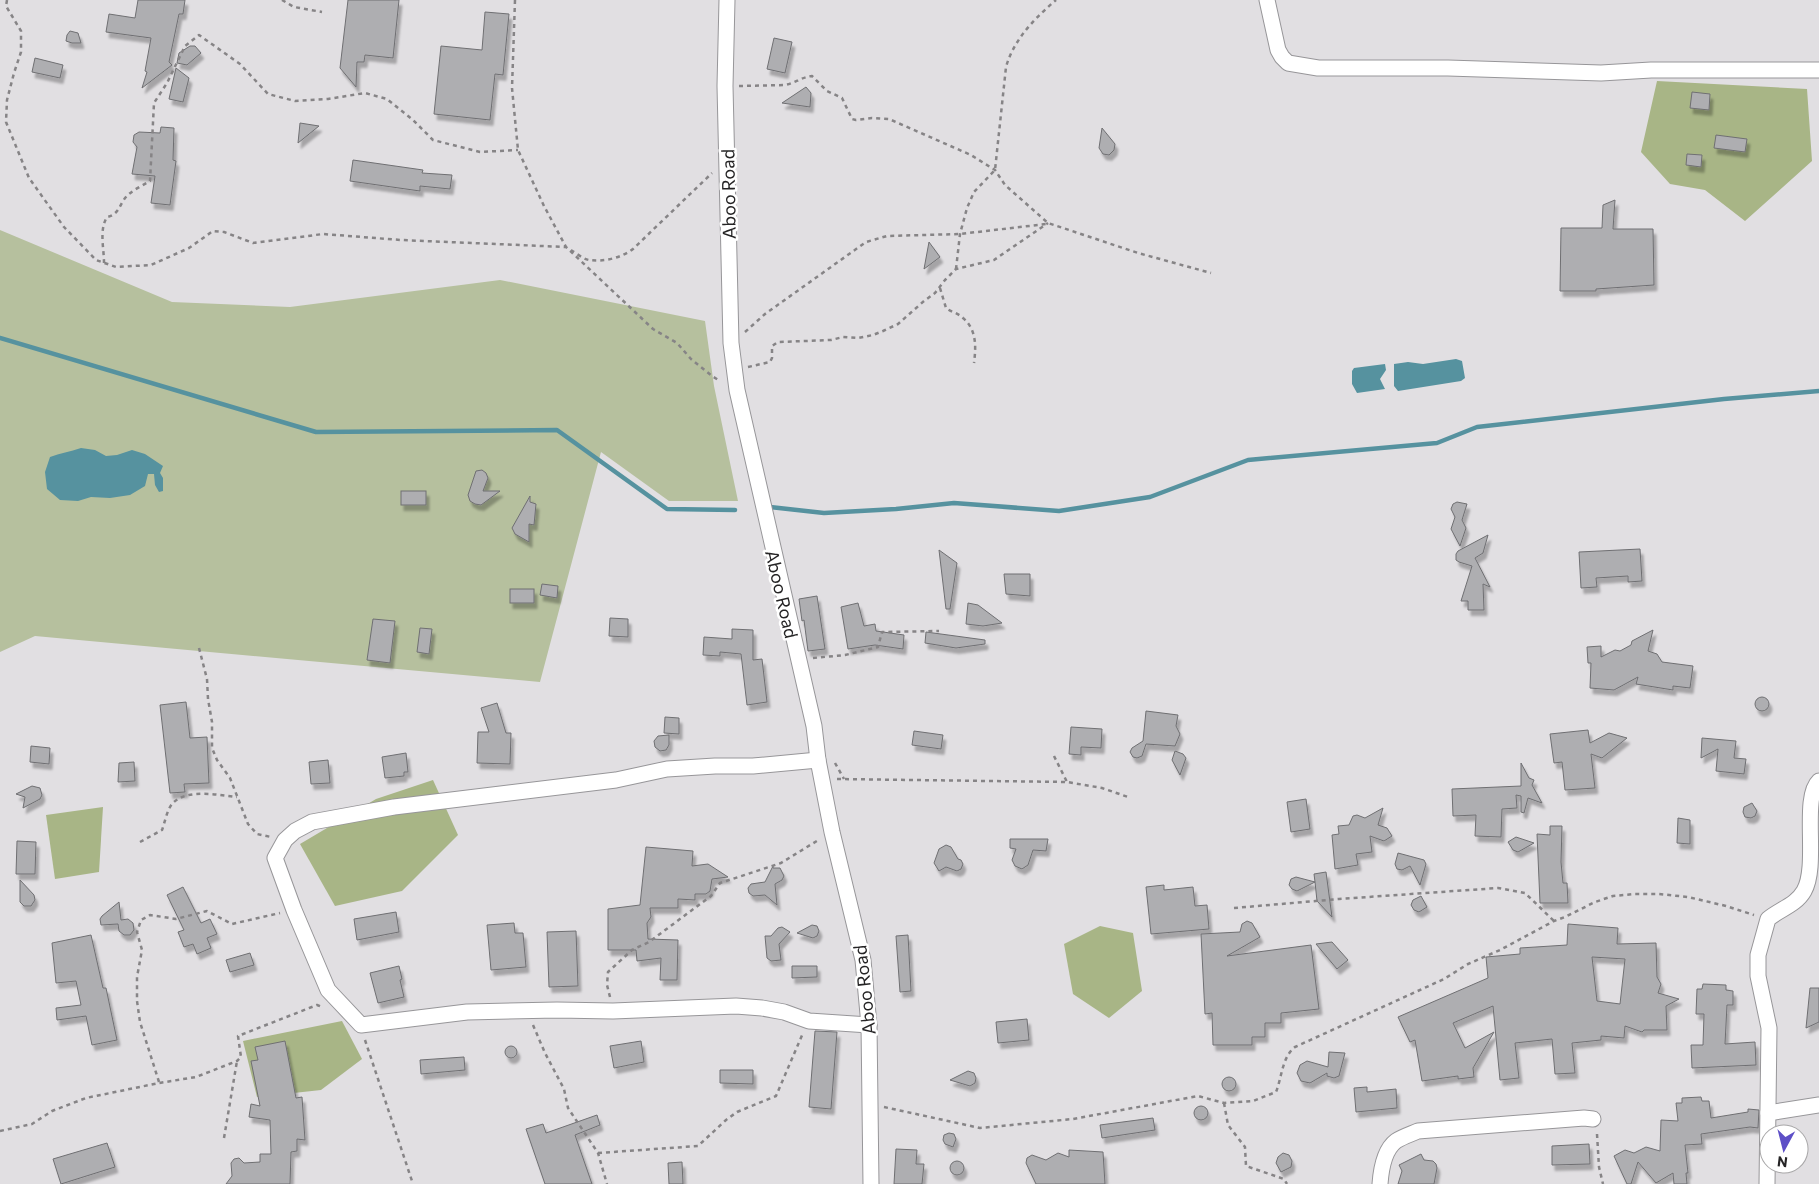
<svg xmlns="http://www.w3.org/2000/svg" width="1819" height="1184" font-family="Commissioner,sans-serif">
	<style>
		.green { fill: #b6c09e }
		.forest { fill: #a8b586 }
		.water { fill: #56929f }
		.lines { fill: none; stroke-linecap: round; stroke-linejoin: round }
		.stream { stroke: #56929f; stroke-width: 4.5 }
		.building { fill: #aeaeb1; stroke: #6f6f72; fill-rule: evenodd; filter: url(#shadow) }
		.minor-casing { stroke: #979699; stroke-width: 17 }
		.path { stroke: #868486; stroke-width: 2.5; stroke-dasharray: 4 4; stroke-linecap: butt }
		.minor { stroke: #fff; stroke-width: 15 }
		.labels { text-anchor: middle; dominant-baseline: central; stroke-width: 5; stroke-linejoin: round; paint-order: stroke }
		.street-label { font-size: 18px; fill: #252425; stroke: #fff }
	</style>
	<defs>
		<filter id="shadow"><feDropShadow dx="3" dy="5.5" stdDeviation="1" flood-color="#0004"/></filter>
	</defs>
	<rect width="100%" height="100%" fill="#e1dfe2"/>
	<!-- green -->
	<path class="green" d="M0 230 172 302 290 307 500 280 705 321 714 386 738 501H669L601 452 540 682 35 636 0 652Z"/>
	<!-- forest -->
	<g class="forest">
		<path d="M1657 81 1807 89 1812 161 1745 221 1705 190 1670 184 1641 152Z"/>
		<path d="M433 780 458 835 402 891 335 906 300 844 376 799Z"/>
		<path d="M103 807 99 872 55 879 46 815Z"/>
		<path d="M1100 926 1133 933 1142 991 1109 1018 1073 994 1064 944Z"/>
		<path d="M342 1021 362 1059 321 1090 257 1097 243 1041Z"/>
	</g>
	<!-- water -->
	<g class="water">
		<path d="M1456 359 1462 361 1465 378 1461 381 1398 391 1394 386V364L1408 362 1423 364Z"/>
		<path d="M1385 364 1386 370 1380 379 1385 389 1357 393 1352 384V371L1354 368Z"/>
		<path d="M81 448 95 450 106 456 117 455 132 450 145 454 163 466 160 473 163 478V491L159 492 155 485 154 474H148L145 486 130 495 110 498 91 497 78 501 60 500 47 489 45 472 50 457C60 453 70 452 81 448Z"/>
	</g>
	<g class="lines">
		<!-- stream -->
		<g class="stream">
			<path d="M0 338 316 432 557 430 667 509 735 510"/>
			<path d="M770 507 824 513 896 509 954 503 1059 511 1150 497 1248 460 1437 443 1477 427 1724 399 1819 391"/>
		</g>
	</g>
	<!-- building -->
	<g class="building">
		<path d="M138 0H185L183 14H179L169 62 172 65 142 88 147 72 145 71 151 38 106 32 109 14 135 18Z"/>
		<path d="M348 0H399L393 58 365 55 364 62H357L356 87 340 68Z"/>
		<path d="M485 12 509 14 503 75 495 74 490 120 434 114 441 46 482 50Z"/>
		<path d="M70 31 78 33 81 43H72L66 41 67 35Z"/>
		<path d="M774 38 792 42 785 73 767 69Z"/>
		<path d="M190 46H195L201 53 187 65 177 63 179 53Z"/>
		<path d="M35 58 63 65 60 78 32 72Z"/>
		<path d="M176 68 189 78 183 102 169 99Z"/>
		<path d="M806 87 811 93 810 107 782 103Z"/>
		<path d="M1692 92 1710 94 1709 110 1690 108Z"/>
		<path d="M300 123 319 126 298 143Z"/>
		<path d="M161 127 174 128 173 160 176 161 170 205 151 203 155 176 132 174 137 147 133 142 134 135 139 132 160 133Z"/>
		<path d="M1102 128 1115 144 1114 150 1109 155 1103 154 1099 148Z"/>
		<path d="M1716 135 1747 139 1745 152 1714 148Z"/>
		<path d="M1687 154 1702 155 1701 167 1686 165Z"/>
		<path d="M353 160 423 170 422 173 452 175 450 189 420 186V191L350 181Z"/>
		<path d="M1615 200 1613 229H1653L1654 285 1596 289V291H1560L1561 228H1602L1603 205Z"/>
		<path d="M929 242 940 257 924 269Z"/>
		<path d="M482 470 486 473 488 478 483 491H500L481 505 475 504 470 501 468 495 476 471Z"/>
		<rect x="401" y="491" width="25" height="14"/>
		<path d="M530 496V502L536 504 534 525 529 524V542L515 534 512 528Z"/>
		<path d="M1457 502 1467 504 1462 520 1466 528 1460 546 1451 529 1455 517 1451 509 1453 504Z"/>
		<path d="M1488 535 1483 553 1475 558 1490 587 1483 584 1484 610H1468V601H1461L1472 566 1459 562 1456 560V554L1458 551Z"/>
		<path d="M1640 549 1642 581 1628 582V576L1596 578 1597 587 1581 588 1579 552Z"/>
		<path d="M939 550 957 563 950 609H946Z"/>
		<path d="M1004 574H1030V596L1006 594Z"/>
		<path d="M542 584 558 586 557 598 540 595Z"/>
		<rect x="510" y="589" width="24" height="14"/>
		<path d="M817 596 825 649 808 651 804 620 802 621 799 599Z"/>
		<path d="M858 603 864 626 875 624 876 631 904 635 903 649 875 645 848 649 841 607Z"/>
		<path d="M968 603 978 605 1002 623 983 626 966 624Z"/>
		<path d="M610 618 628 619V637L609 636Z"/>
		<path d="M373 619 395 621 390 663 367 660Z"/>
		<path d="M420 628 432 629 429 654 417 652Z"/>
		<path d="M732 629 753 630V660L762 659 767 702 747 705 741 654 720 652V656L703 655 704 637 732 639Z"/>
		<path d="M1653 630 1648 651 1657 654 1662 662 1693 666 1690 688 1673 686V690L1636 684 1638 677 1614 690 1590 688 1591 663H1588L1587 647 1601 646V657L1615 650 1620 651 1631 645 1632 641Z"/>
		<path d="M926 632 985 640V644L956 648 925 643Z"/>
		<circle cx="1762" cy="704" r="7"/>
		<path d="M186 702 190 738 207 737 209 783 184 784 185 792 170 793 160 705Z"/>
		<path d="M497 703 506 733H511L510 764 477 763 478 732H489L481 708Z"/>
		<path d="M1146 711 1178 715 1176 726 1180 734 1175 746 1146 744 1142 756 1137 758 1133 757 1130 752 1132 748 1143 741Z"/>
		<path d="M665 717 679 718V734L664 733Z"/>
		<path d="M1071 727 1102 729 1101 748 1081 747V755L1069 754Z"/>
		<path d="M1588 730 1590 743 1609 733 1627 738 1602 758 1591 754 1595 788 1565 790 1562 762 1554 763 1550 734Z"/>
		<path d="M914 731 943 735 941 749 912 745Z"/>
		<path d="M669 735V745L666 750 660 751 655 747 654 741 658 736Z"/>
		<path d="M1702 738 1736 741 1734 758 1746 759 1744 774 1716 771 1718 749 1701 758Z"/>
		<path d="M31 746 50 748 49 764 30 762Z"/>
		<path d="M1175 751 1183 754 1186 758 1180 775 1172 760Z"/>
		<path d="M406 753 408 772H404V776L385 778 382 757Z"/>
		<path d="M328 760 330 783 311 784 309 762Z"/>
		<path d="M134 762 135 781 118 782 119 763Z"/>
		<path d="M1521 763 1529 778 1534 780 1532 785 1542 803 1528 798 1524 813 1521 812V796L1516 795 1517 808 1502 809 1501 837 1475 836 1476 815 1453 816 1452 789 1521 786Z"/>
		<path d="M32 786 40 788 42 795 40 799 23 808 25 797 16 794Z"/>
		<path d="M1306 799 1310 829 1291 832 1287 802Z"/>
		<path d="M1752 803 1757 811 1755 816 1751 818 1745 817 1743 812 1744 807Z"/>
		<path d="M1383 808 1378 825 1387 828 1392 836 1384 841 1370 836 1372 852 1356 854 1358 865 1335 869 1332 835 1339 834 1338 826 1349 825 1353 816 1357 815 1365 818Z"/>
		<path d="M1678 818 1690 820V844L1677 843Z"/>
		<path d="M1550 826H1562L1561 862 1563 883H1567L1568 903H1540L1537 834 1550 835Z"/>
		<path d="M1516 837 1534 843 1518 852 1513 850 1508 842Z"/>
		<path d="M1010 839H1048L1046 851 1033 850 1028 865 1022 869 1015 866 1012 860 1016 849 1010 848Z"/>
		<path d="M17 841 36 842 35 874H16Z"/>
		<path d="M946 845 951 847 958 859 961 860 963 864 961 869 957 871 946 867 939 871 934 863 939 849Z"/>
		<path d="M646 847 693 851 692 866 708 864 728 877 712 879 710 891 706 894H695V900L678 899V908H650L651 917 647 923 648 939 678 940 677 980H660L661 958 637 961 636 950H608V909L640 905Z"/>
		<path d="M1398 853 1424 860 1426 864 1420 885 1410 866 1402 870 1397 869 1395 864Z"/>
		<path d="M773 866V868H780L784 876 782 880 775 884 777 905 765 895 753 896 749 893 748 888 751 884 765 882Z"/>
		<path d="M1326 872 1332 917 1317 901 1315 882 1297 891 1292 889 1289 885 1291 879 1296 877 1315 882 1314 874Z"/>
		<path d="M20 880 34 895 35 900 31 906H24L20 902Z"/>
		<path d="M1164 885V890L1193 887 1195 906 1207 905 1209 929 1151 934 1146 887Z"/>
		<path d="M183 887 201 923 210 919 217 934 207 938 211 948 197 954 193 944 184 947 178 932 184 930 167 895Z"/>
		<path d="M1421 896 1427 907 1419 912 1414 910 1411 905 1413 900Z"/>
		<path d="M119 902 121 920 128 919 133 923 134 930 130 935H124L119 931 118 924 101 925 100 919 102 916Z"/>
		<path d="M396 912 399 932 357 940 354 919Z"/>
		<path d="M1247 921 1252 923 1260 937 1227 956 1311 945 1319 1009 1281 1013V1023H1265V1037H1252V1045H1213L1212 1013 1205 1014 1201 934 1240 932 1242 924Z"/>
		<path d="M514 923 515 933H523L526 967 491 970 487 925Z"/>
		<path d="M1568 924 1618 928 1617 944 1656 943 1657 977 1661 984 1658 993 1679 999 1666 1006 1667 1030H1644L1642 1032 1625 1026 1624 1038 1601 1036V1040L1572 1043 1575 1073 1555 1074 1552 1039 1515 1043 1519 1078 1500 1080 1493 1006 1453 1023 1465 1048 1494 1032 1473 1068 1474 1077 1458 1079V1076L1422 1081 1415 1040 1410 1042 1398 1017 1488 978 1486 957 1520 954V948L1567 945ZM1592 957 1625 959 1620 1004 1597 1001Z"/>
		<path d="M812 925 817 926 819 931 817 936 813 938 797 933Z"/>
		<path d="M782 927 790 932 779 944 781 960 771 961 767 958 765 936H771L778 928Z"/>
		<path d="M576 931 578 986 549 987 547 932Z"/>
		<path d="M91 935 103 988H106L117 1040 92 1045 86 1016 57 1020 56 1008 81 1005 76 981 56 983 52 943Z"/>
		<path d="M908 935 911 991 900 992 896 936Z"/>
		<path d="M1332 942 1348 960 1337 969 1316 944Z"/>
		<path d="M250 953 254 965 230 972 226 960Z"/>
		<path d="M399 966 402 979 400 980 404 997 378 1003 370 973Z"/>
		<path d="M792 966H817V977L792 978Z"/>
		<path d="M1703 984 1726 985V990L1733 991V1005H1727L1725 1044 1755 1042 1756 1065 1692 1068 1691 1045H1703L1704 1014H1696L1697 989H1702Z"/>
		<path d="M1810 988H1819V1022L1806 1028Z"/>
		<path d="M1027 1019 1029 1040 998 1043 996 1022Z"/>
		<path d="M815 1031 837 1032 831 1109 809 1107Z"/>
		<path d="M285 1041 296 1098 302 1097 305 1140 297 1139V1151L291 1152 290 1184H226L232 1176 231 1163 234 1159 239 1158 244 1163 260 1162V1154H271L270 1120 249 1117 251 1104 260 1106 251 1061 258 1060 255 1047Z"/>
		<path d="M641 1041 644 1062 614 1068 610 1046Z"/>
		<circle cx="511" cy="1052" r="6"/>
		<path d="M1329 1052 1345 1053 1339 1076 1334 1078 1327 1076V1073L1310 1083 1301 1081 1297 1073 1300 1065 1307 1061 1328 1067Z"/>
		<path d="M464 1057 465 1070 421 1074 420 1060Z"/>
		<path d="M720 1070H753V1084L720 1083Z"/>
		<path d="M968 1071 974 1073 976 1078 975 1083 970 1086 950 1080Z"/>
		<circle cx="1229" cy="1084" r="7"/>
		<path d="M1367 1087V1092L1396 1089 1397 1108 1356 1112 1354 1088Z"/>
		<path d="M1701 1097 1702 1101H1709L1711 1118 1748 1112V1109L1759 1110 1758 1128 1750 1127 1701 1134 1702 1144 1685 1145 1688 1173H1686L1687 1184H1674L1673 1173 1656 1183 1638 1162 1631 1184H1627L1614 1156 1625 1150 1634 1153 1646 1147 1660 1151 1661 1120 1678 1121 1676 1103H1682V1098Z"/>
		<circle cx="1201" cy="1113" r="7"/>
		<path d="M597 1115 600 1125 575 1135 592 1184H545L526 1129 543 1124 546 1133Z"/>
		<path d="M1153 1118 1155 1130 1102 1138 1100 1125Z"/>
		<path d="M949 1133 954 1134 956 1139 953 1147 945 1144 943 1140 944 1135Z"/>
		<path d="M107 1143 115 1167 61 1184 53 1159Z"/>
		<path d="M1589 1144 1590 1164 1552 1165V1146Z"/>
		<path d="M896 1149 917 1150 916 1164H924L922 1184H894Z"/>
		<path d="M1069 1150 1103 1152 1105 1184H1036L1026 1163 1027 1158 1032 1155 1046 1160 1058 1153 1069 1157Z"/>
		<path d="M1283 1153 1289 1155 1292 1161 1291 1167 1281 1172 1276 1163 1278 1157Z"/>
		<path d="M1421 1154 1424 1160 1433 1161 1436 1164 1437 1168 1434 1184H1398L1402 1171 1399 1165Z"/>
		<circle cx="957" cy="1168" r="7"/>
		<path d="M682 1162 683 1184H669L668 1163Z"/>
	</g>
	<g class="lines">
		<!-- minor casing -->
		<g class="minor-casing">
			<g id="minor">
				<path d="M727 0 725 86 731 343 737 390 814 726 818 760 832 832 863 960 869 1025 871 1184"/>
				<path d="M1267 0 1278 50 1282 57 1288 63 1318 68H1448L1601 73 1651 70H1819"/>
				<path d="M818 760 753 766H715L667 769 616 780 394 807 312 822 295 831 285 840 275 858 294 910 328 990 361 1025 467 1012 557 1010 613 1011 736 1006 762 1008 784 1012 809 1021 869 1025"/>
				<path d="M1768 1113 1819 1105"/>
				<path d="M1380 1184C1381 1170 1384 1150 1396 1141 1402 1137 1411 1134 1418 1131L1584 1118 1593 1119"/>
				<path d="M1767 1184 1769 1028 1758 976V955L1768 919C1780 909 1796 905 1804 891 1819 865 1801 798 1819 781"/>
			</g>
		</g>
		<!-- path -->
		<g class="path">
			<path d="M7 0 6 6 21 31V52L14 73 7 100 6 122 29 178 64 227 96 260 116 267 151 265 189 248 213 231 224 232 253 243 323 234 401 240 566 247 653 329 677 343 691 359 712 376 720 381"/>
			<path d="M282 0 294 7 322 12"/>
			<path d="M515 0 512 88 518 150 544 206 566 247"/>
			<path d="M739 86 785 85C795 83 802 77 812 76L827 91 842 98 852 119 856 120 872 118 889 119 971 155 995 170 1005 185 1048 223 1138 253 1211 273"/>
			<path d="M571 250C576 253 583 259 589 260 604 262 621 258 633 249L712 173"/>
			<path d="M104 263C104 248 99 230 107 217 121 214 119 202 129 194 135 189 143 185 150 181L154 103 167 83 185 46 199 35 240 64 268 94 295 101 328 99 365 93 387 99 413 120 433 140 480 152 518 150"/>
			<path d="M956 269 960 234 967 208 974 192 995 170 1006 67C1014 39 1035 18 1056 0"/>
			<path d="M940 288 946 308C951 312 958 313 963 318 977 330 976 347 974 363"/>
			<path d="M745 332 765 314 866 242 887 236 960 234 1046 224"/>
			<path d="M748 367 770 362 772 358V346L778 342 831 340 843 337 858 338 873 335 883 331 898 324 924 301 935 293 945 280 956 269 994 260 1048 223"/>
			<path d="M199 648 207 679 208 699 212 722V748L217 760 230 778 248 824 257 834 271 837"/>
			<path d="M813 658 845 655 874 648 878 647 882 632 939 631"/>
			<path d="M1054 756 1067 782"/>
			<path d="M835 763 844 779"/>
			<path d="M837 779 1067 782 1102 788 1128 797"/>
			<path d="M140 842 162 830C165 822 167 810 172 804 186 788 219 795 237 797"/>
			<path d="M1234 908 1339 899 1498 888 1525 893 1554 921"/>
			<path d="M610 997 607 985 608 972 632 950 649 942 711 896 720 883 781 863 820 839"/>
			<path d="M533 1025 545 1053 564 1089 568 1108 598 1153 607 1184"/>
			<path d="M365 1040 413 1184"/>
			<path d="M159 1082 140 1022 137 1001V977L142 950 137 932 141 920 150 915 176 919 207 911 232 924 280 913"/>
			<path d="M1224 1103 1228 1125 1245 1147 1246 1166 1284 1179 1287 1184"/>
			<path d="M884 1107 980 1128 1073 1119 1198 1096 1224 1103 1253 1101 1276 1092C1282 1077 1282 1057 1295 1047L1444 979 1468 964 1500 950 1554 921 1565 917 1595 902 1613 896 1635 894H1659L1688 897 1726 906 1754 915"/>
			<path d="M0 1131 32 1124 52 1111 86 1098 159 1083 196 1077 237 1061 241 1057 238 1036 317 1005 322 1007"/>
			<path d="M1597 1134 1599 1167 1603 1184"/>
			<path d="M224 1138 237 1061"/>
			<path d="M598 1153 698 1146 726 1120 737 1112 776 1096 803 1033"/>
		</g>
		<!-- minor -->
		<use href="#minor" class="minor"/>
	</g>
	<g class="labels">
		<!-- street labels -->
		<g class="street-label">
			<text transform="translate(728 194) rotate(-91)">Aboo Road</text>
			<text transform="translate(782 594) rotate(77)">Aboo Road</text>
			<text transform="translate(864 990) rotate(-96)">Aboo Road</text>
		</g>
	</g>
	<!-- north arrow -->
	<g transform="translate(1784 1149) rotate(187)"><circle r="24" fill="#ffffff" stroke="#a8a7a8"/>
	<path d="M0-4L9 19L0 12L-9 19Z" fill="#5d4fc7"/>
	<text y="-8" font-size="14" font-weight="bold" text-anchor="middle" fill="#252425">N</text>
	</g>
</svg>
